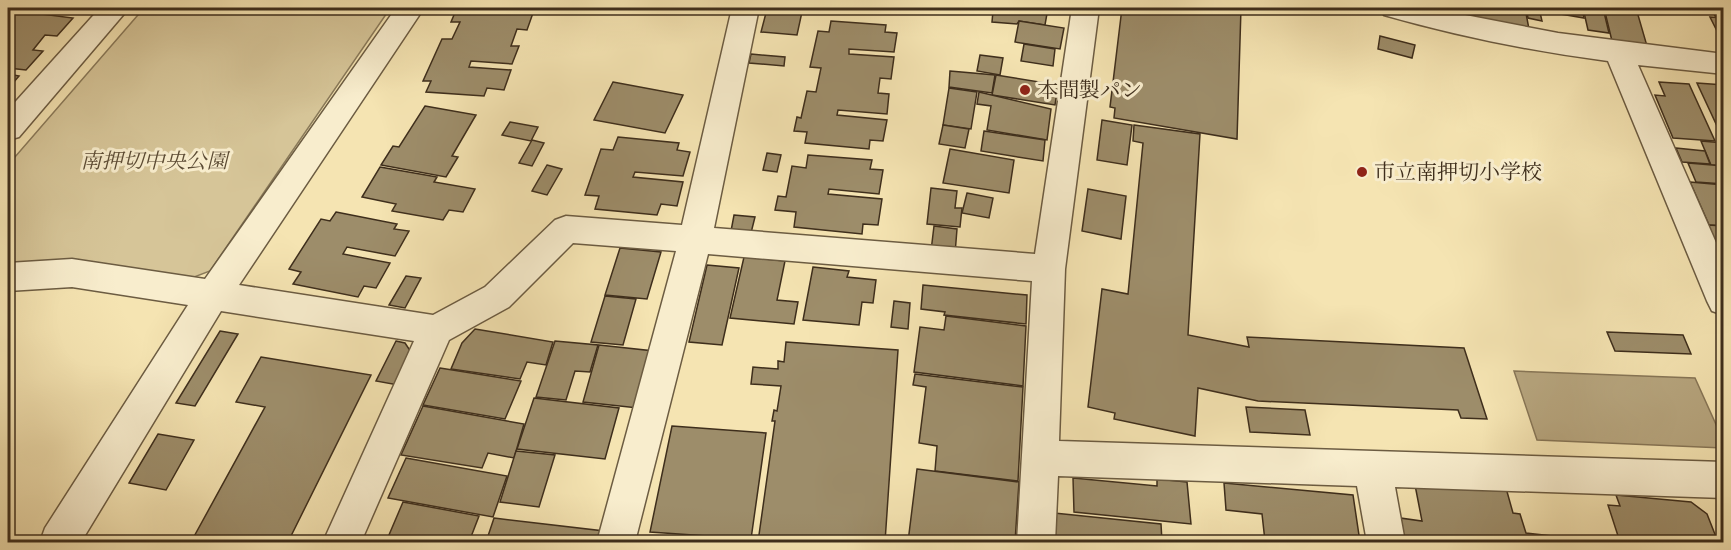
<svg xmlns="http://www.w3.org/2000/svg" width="1731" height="550" font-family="'IM FELL Great Primer','Noto Serif JP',serif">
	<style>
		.green { fill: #d6c598; stroke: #8a7a5a; stroke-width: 1.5 }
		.water { fill: #b7a67f; stroke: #877657; stroke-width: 1.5 }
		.building { fill: #9d8d6a; stroke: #3e2e1c; stroke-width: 1.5 }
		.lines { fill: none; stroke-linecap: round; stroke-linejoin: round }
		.street-casing { stroke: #6c5c42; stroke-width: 3 }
		.street { fill: #f8edcd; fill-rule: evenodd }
		.poi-dot { fill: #8f2418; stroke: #f8edcd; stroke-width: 2 }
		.labels { text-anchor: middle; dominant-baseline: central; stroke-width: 6; stroke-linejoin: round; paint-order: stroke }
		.poi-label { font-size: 21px; fill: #3e2e1c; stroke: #f8edcd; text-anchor: start }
		.park-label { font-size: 21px; font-style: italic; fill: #5c4c35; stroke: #f8edcd }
	</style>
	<rect width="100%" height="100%" fill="#f5e4b2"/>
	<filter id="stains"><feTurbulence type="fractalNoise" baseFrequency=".00333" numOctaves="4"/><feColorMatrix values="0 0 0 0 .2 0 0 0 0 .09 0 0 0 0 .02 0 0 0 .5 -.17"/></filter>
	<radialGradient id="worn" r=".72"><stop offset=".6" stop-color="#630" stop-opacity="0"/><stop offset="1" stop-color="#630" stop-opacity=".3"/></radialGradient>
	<!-- green -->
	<path class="green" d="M144 8 389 10 210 271 189 279 76 265 8 268V165Z"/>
	<!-- water -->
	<path class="water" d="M1514 371 1695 378 1723 440V448L1537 440Z"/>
	<!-- building -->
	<g class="building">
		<path d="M8 8H38L33 13 73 18 57 36 45 35 33 50 43 51 26 70 8 68Z"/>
		<path d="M457 8H493L492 10 533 13 527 30 517 29 511 46H519L512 64 471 61 469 67 511 70 504 90 487 88 484 96 426 92 431 81H423L442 39H452L460 22H451Z"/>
		<path d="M1022 8H1048L1045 25 1019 21 1017 24 992 22 993 11 1021 13Z"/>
		<path d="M1122 8H1241L1237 139 1114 118 1115 108 1110 107Z"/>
		<path d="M1467 8H1525L1529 29 1485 23 1467 11Z"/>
		<path d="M1526 8H1539L1542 21 1528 18Z"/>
		<path d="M1560 8H1582L1584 18 1561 14Z"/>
		<path d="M1583 8H1603L1609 33 1588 30Z"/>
		<path d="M1604 8H1636L1647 46 1612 41Z"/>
		<path d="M1711 8H1724V17L1715 16Z"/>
		<path d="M767 9 802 12 797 35 761 32Z"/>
		<path d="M1710 17 1724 18V45Z"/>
		<path d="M831 21 886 25 885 32 897 33 894 52 849 49V54L894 57 891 79 880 78 878 93 889 94 887 114 838 110 837 115 887 120 883 141 870 140 869 149 805 143 807 132 794 131 797 117 801 118 807 91 816 92 821 68 810 67 818 31 829 32Z"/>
		<path d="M1019 21 1064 28 1060 49 1015 42Z"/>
		<path d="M1380 36 1415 45 1412 58 1378 49Z"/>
		<path d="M1024 44 1055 49 1053 66 1021 61Z"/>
		<path d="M751 54 785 57 784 66 749 63Z"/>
		<path d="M980 55 1003 58 1000 75 977 71Z"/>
		<path d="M950 71 995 75 992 93 949 87Z"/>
		<path d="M8 74 19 76 8 89Z"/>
		<path d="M996 75 1058 85 1055 105 992 95Z"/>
		<path d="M613 82 683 95 665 133 594 120Z"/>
		<path d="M1659 82 1689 84 1715 141 1673 138 1655 95 1665 96Z"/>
		<path d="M1697 83 1724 85V126H1717Z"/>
		<path d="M949 88 977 92 971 129 943 125Z"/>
		<path d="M979 92 1051 109 1047 140 987 130 991 106 977 104Z"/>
		<path d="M425 106 476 115 452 156 458 157 446 177 381 165 393 146 399 147Z"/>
		<path d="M1102 120 1132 125 1127 165 1097 160Z"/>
		<path d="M510 122 538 127 531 141 502 135Z"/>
		<path d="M943 125 969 129 965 148 939 144Z"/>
		<path d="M1134 125 1200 134 1188 335 1249 347 1247 337 1464 348 1487 419 1461 418 1458 410 1258 401 1198 388 1195 436 1114 419 1115 413 1088 407 1102 289 1128 294 1143 143 1133 141Z"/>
		<path d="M984 131 1045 140 1043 161 981 151Z"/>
		<path d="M618 137 679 143 677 150 690 152 683 176 635 172 633 177 683 182 677 206 661 204 657 215 595 209 599 196 585 195 601 149 613 150Z"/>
		<path d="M532 140 544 143 532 166 519 163Z"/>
		<path d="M1701 141 1724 143V166L1711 165Z"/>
		<path d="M1676 148 1705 151 1710 164 1682 162Z"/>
		<path d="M950 149 1014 160 1009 193 943 183Z"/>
		<path d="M767 153 781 155 777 172 763 170Z"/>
		<path d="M808 155 872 160 870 169 883 170 879 194 829 189 828 194 882 199 878 225 863 224 862 234 794 227 796 212 775 210 778 196 786 197 792 166 806 168Z"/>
		<path d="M1688 163 1724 166V184L1696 182Z"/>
		<path d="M547 165 562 169 547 195 532 191Z"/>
		<path d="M380 167 437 177 434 182 475 189 463 212 449 210 443 220 392 211 396 204 362 197Z"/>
		<path d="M1690 182 1724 185V226L1709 225Z"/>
		<path d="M931 188 957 191 955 208H962L960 227 927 224Z"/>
		<path d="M1088 189 1126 196 1121 239 1082 231Z"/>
		<path d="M967 193 993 198 989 218 962 213Z"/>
		<path d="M336 212 397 224 394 229 409 231 395 256 347 247 343 254 390 263 376 288 364 286 358 297 293 284 301 272 289 269 321 219 330 221Z"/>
		<path d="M734 215 755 217 751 233 731 231Z"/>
		<path d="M1708 225 1724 226V248H1718Z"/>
		<path d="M934 226 957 229 955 254 931 251Z"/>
		<path d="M620 248 661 252 647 299 605 295Z"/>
		<path d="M744 257 785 261 777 300 798 302 794 324 730 318Z"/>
		<path d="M707 265 739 268 722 345 689 342Z"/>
		<path d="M813 267 849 271 847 277 876 280 873 303 862 302 859 325 803 320Z"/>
		<path d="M406 276 421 278 405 308 389 305Z"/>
		<path d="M923 285 1027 295 1026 324 944 315 945 312 921 309Z"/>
		<path d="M605 296 636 299 623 345 591 342Z"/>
		<path d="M894 301 910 303 908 329 891 327Z"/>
		<path d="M946 316 1026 326 1023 386 914 372 920 327 944 330Z"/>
		<path d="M475 329 553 342 546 365 527 362 520 379 451 369 462 343Z"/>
		<path d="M220 331 238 334 195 406 176 403Z"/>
		<path d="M1607 332 1683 335 1691 354 1615 351Z"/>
		<path d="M396 341 405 343 413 355 398 385 376 381Z"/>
		<path d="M555 341 598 345 590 372 575 371 566 400 536 397Z"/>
		<path d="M786 342 898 350 885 542H758L775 421H772L774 410 777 411 781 386 751 384 753 367 778 369V361L784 362Z"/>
		<path d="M599 345 654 351 638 408 583 402Z"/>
		<path d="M261 357 371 375 288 542H191L265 407 236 402Z"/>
		<path d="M440 368 521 381 505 419 423 405Z"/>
		<path d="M915 374 1023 387 1018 481 935 471 937 446 919 443 926 387 913 385Z"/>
		<path d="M534 398 619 408 605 459 517 449Z"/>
		<path d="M423 406 524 424 514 458 488 453 482 468 401 455Z"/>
		<path d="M1246 407 1305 410 1310 435 1250 432Z"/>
		<path d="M672 426 766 433 751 539 650 532Z"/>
		<path d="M158 434 194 440 166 490 129 483Z"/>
		<path d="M516 451 555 455 539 507 500 502Z"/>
		<path d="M406 458 507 476 493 517 388 498Z"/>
		<path d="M917 469 1019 482 1015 542H908Z"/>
		<path d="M1073 478 1157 486V479L1187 482 1191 524 1074 512Z"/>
		<path d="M1224 483 1353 495 1360 542 1265 541 1262 514 1226 510Z"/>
		<path d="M1415 485 1506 488 1513 513 1520 514 1526 533 1561 537 1562 542H1405L1400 518 1422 521Z"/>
		<path d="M1616 495 1691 502 1707 514 1718 542H1620L1608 505 1620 506Z"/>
		<path d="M403 502 479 516 469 542H386Z"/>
		<path d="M1054 513 1161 524 1162 542H1054Z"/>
		<path d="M494 518 604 531 601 542H486Z"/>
	</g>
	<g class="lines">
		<!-- street casing -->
		<g class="street-casing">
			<g id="street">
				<path d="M100 8H129L19 137 8 140V110Z"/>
				<path d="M396 8H424L239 285 433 315 485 287 555 220 566 216 682 225 732 8H759L714 228 1035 254 1072 8H1099L1065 269 1059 441 1724 462V498L1395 487 1405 542H1367L1357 486 1058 476 1055 542H1017L1032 281 708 254 635 542H597L676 251 573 243 509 307 449 340 361 542H323L414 341 221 311 81 542H40L45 528 188 305 72 287 8 291V263L72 259 205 279Z"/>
				<path d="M1380 8H1429L1558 33 1724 54V74L1638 65 1724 261V315L1712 311 1707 301 1608 61C1532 51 1457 36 1384 15Z"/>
			</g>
		</g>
		<!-- street -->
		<use href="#street" class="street"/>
	</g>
	<!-- markers -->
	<g class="poi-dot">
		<circle cx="1025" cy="90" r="6"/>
		<circle cx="1362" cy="172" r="6"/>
	</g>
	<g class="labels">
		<!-- poi labels -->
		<g class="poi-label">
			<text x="1037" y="90">本間製パン</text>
			<text x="1374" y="172">市立南押切小学校</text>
		</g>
		<!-- park labels -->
		<g class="park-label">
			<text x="154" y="161">南押切中央公園</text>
		</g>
	</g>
	<!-- margin -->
	<rect width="1731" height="550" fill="none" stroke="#f5e4b2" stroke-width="30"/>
	<rect x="9" y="9" width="1713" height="532" fill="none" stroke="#3e2e1c" stroke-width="3"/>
	<rect x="15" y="15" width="1701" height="520" fill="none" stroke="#3e2e1c" stroke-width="1.5"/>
	<rect width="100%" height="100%" filter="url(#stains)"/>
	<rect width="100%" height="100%" fill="url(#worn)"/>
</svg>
